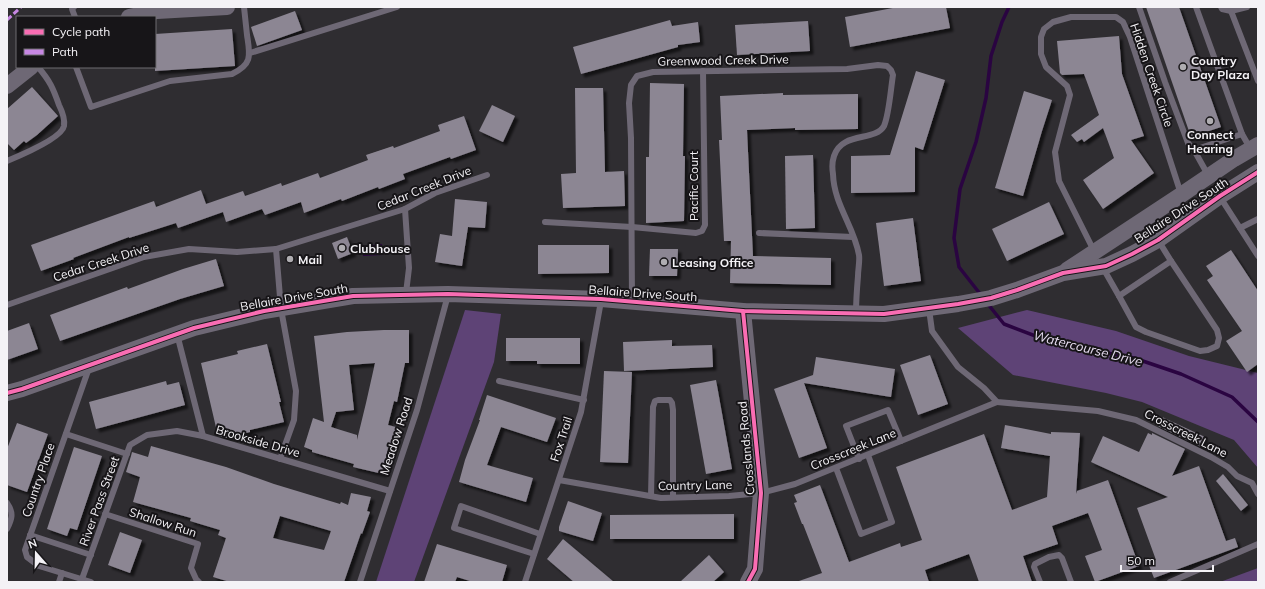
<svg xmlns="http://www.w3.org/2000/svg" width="1265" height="589" font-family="Mulish,sans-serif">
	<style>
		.green { fill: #5e4376 }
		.water { fill: #2a0441 }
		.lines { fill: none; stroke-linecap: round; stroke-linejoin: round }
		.stream { stroke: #2a0441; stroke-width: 3.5 }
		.building { fill: #8c8693; fill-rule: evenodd; filter: url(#shadow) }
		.service { stroke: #6e6875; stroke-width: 6 }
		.tertiary { stroke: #6e6875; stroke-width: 16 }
		.quiet { stroke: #c787e3; stroke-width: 3; stroke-dasharray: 6 3; stroke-linecap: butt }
		.cycleway-casing { stroke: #171518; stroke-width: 6 }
		.cycleway { stroke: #f96db3; stroke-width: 4 }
		.poi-dot { fill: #afadb1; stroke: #171518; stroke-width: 1.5 }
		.labels { text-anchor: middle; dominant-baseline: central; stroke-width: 4; stroke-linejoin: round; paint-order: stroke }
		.street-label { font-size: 12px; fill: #f4f2f6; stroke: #171518 }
		.poi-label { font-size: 12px; font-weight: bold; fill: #f4f2f6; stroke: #171518; text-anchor: start }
		.water-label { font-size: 13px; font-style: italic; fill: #e7ddf1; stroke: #171518 }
	</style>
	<defs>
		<filter id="shadow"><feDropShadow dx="3.5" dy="3.5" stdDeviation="1" flood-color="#0009"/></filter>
	</defs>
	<rect width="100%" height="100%" fill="#2f2d31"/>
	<!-- green -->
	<g class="green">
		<path d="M465 310 501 314 494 362 414 582H376Z"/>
		<path d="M1027 310 1116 331 1189 356 1258 373V468L1234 440 1142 402 1106 393 1013 375 958 328Z"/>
		<path d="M1258 568V582H1220Z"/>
	</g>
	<!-- water -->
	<path class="water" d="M382 244 383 255 363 256V246Z"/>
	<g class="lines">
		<!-- stream -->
		<g class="stream">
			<path d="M981 295 959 267 954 238 960 189 976 142 986 98 991 56 1002 22 1009 7"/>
			<path d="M987 303 1004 324 1046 340 1086 349 1134 358 1181 374 1232 397 1258 422"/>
		</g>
	</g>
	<!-- building -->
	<g class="building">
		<path d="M898 7H946L950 28 850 47 845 17Z"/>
		<path d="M1146 7H1179L1221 127 1191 137Z"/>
		<path d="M295 11 302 30 257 46 251 27Z"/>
		<path d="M670 20 672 26 698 22 700 42 678 45V47L581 74 573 47Z"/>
		<path d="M808 21 810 51 737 55 735 25Z"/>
		<path d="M232 29 235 66 155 71V34Z"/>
		<path d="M1119 36 1122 74 1144 136 1131 140 1154 173 1103 209 1083 180 1114 158 1103 128 1084 142 1082 139 1077 142 1071 135 1099 115 1084 74 1062 75 1060 73 1057 41Z"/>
		<path d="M916 71 945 80 923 150 915 147V192L851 193V156L890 155Z"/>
		<path d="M650 83 684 84 683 156H685L684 221 646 223V157H649Z"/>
		<path d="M32 87 58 116 37 135 26 143 24 141 14 150 7 143V109Z"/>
		<path d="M575 88H603L605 172 624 171 625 206 563 208 561 174 576 173Z"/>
		<path d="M1024 91 1052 100 1042 131 1023 196 995 188Z"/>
		<path d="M783 93V95L858 94V129L795 130V128L747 130 753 256 831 258V285L730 283 731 241H724L719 140H722L720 96Z"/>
		<path d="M492 105 515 116 503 142 479 131Z"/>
		<path d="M464 116 476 150 451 159 450 157 403 174 405 179 379 189 378 187 342 201 341 199 304 213 301 202 265 215 262 209 226 222 223 212 178 228 176 223 129 238V237L73 258 74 259 41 271 31 245 154 201 156 207 201 190 206 204 243 191 245 196 281 183 282 186 318 173 320 178 368 160 366 155 393 146 394 148 440 131 438 125Z"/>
		<path d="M813 155 815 228 786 229 785 156Z"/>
		<path d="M455 199 487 202 485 228 468 227 462 266 435 262 440 234 452 236Z"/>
		<path d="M1049 202 1064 234 1007 261 992 229Z"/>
		<path d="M913 218 921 281 884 286 876 223Z"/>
		<path d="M347 237 353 253 338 259 332 243Z"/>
		<path d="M538 245H609V273L538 274Z"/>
		<path d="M650 249H678L677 276H649Z"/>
		<path d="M1231 250 1258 291V364L1247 372 1226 341 1242 331 1207 280 1213 276 1206 266Z"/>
		<path d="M216 259 224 286 180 299 60 341 50 315 127 287 128 289 183 269Z"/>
		<path d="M29 323 38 349 7 360V331Z"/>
		<path d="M384 330H409V363H405L397 402 394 401 388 425 396 427 391 449 388 448 383 474 353 467 354 464 312 452V450L304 447 313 418 324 422 314 336 347 332ZM375 363 366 403 357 440V435L331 427 336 412 354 410 349 365Z"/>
		<path d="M506 338H580V364H537V361H506Z"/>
		<path d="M672 340V346L712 345 713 367 624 371 623 342Z"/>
		<path d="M267 344 281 402H279L284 422 250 430V432L227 438 218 436 201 363 238 354 237 351Z"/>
		<path d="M930 355 948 404 918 415 900 365Z"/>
		<path d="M816 357 895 369 891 397 804 383 827 448 799 458 774 389 813 375Z"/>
		<path d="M604 371 632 372 628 463 600 462Z"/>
		<path d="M716 380 732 469 706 474 690 385Z"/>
		<path d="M166 381 167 385 179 382 185 405 96 429 89 402Z"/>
		<path d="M487 395 556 418 547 442 501 427 487 465 533 478 526 502 459 482 465 460 480 420H479Z"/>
		<path d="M1160 416 1205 437 1201 447 1156 425Z"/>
		<path d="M17 423 48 434 27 492 7 485V449Z"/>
		<path d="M1005 425 1051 434V432L1080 433 1076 494 1077 491 1108 480 1139 566 1095 582 1085 556 1102 550 1088 513 1052 526 1058 544 1023 556 1032 582H979L969 554 925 570 929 582H800L799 581 822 573 803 524H802L794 503 797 502 794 495 820 485 849 562 900 543 901 547 922 540 896 467 984 434 1012 510 1047 497 1050 456 1001 448Z"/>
		<path d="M1148 433 1152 435V433L1185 449 1172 476 1199 466 1226 541 1235 538 1238 547 1154 578 1148 563 1156 560 1137 508 1168 497 1091 462 1103 436 1139 452Z"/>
		<path d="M151 446 226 467 274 484 340 504 341 502 348 505 351 493 371 497 367 511 370 512 362 534 361 533 344 582H230L213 577 226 538 218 535 220 530 190 521 191 518 133 502 140 477 126 472 131 456 132 452 148 457ZM280 516 331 531 324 550 273 538Z"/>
		<path d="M74 447 102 456 77 530 70 528 67 536 47 529Z"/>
		<path d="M1223 474 1248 505 1241 511 1216 481Z"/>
		<path d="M568 501 602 513 593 541 559 531V527Z"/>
		<path d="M734 514V539H610V515Z"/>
		<path d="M120 532 142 540 130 573 108 565Z"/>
		<path d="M563 539 614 582H574L547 559Z"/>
		<path d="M437 544 507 565 502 582H473L457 577 455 582H424Z"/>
		<path d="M709 555 724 572 713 582H680Z"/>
	</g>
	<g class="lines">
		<!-- service -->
		<g class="service">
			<path d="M74 7 72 9 75 17"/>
			<path d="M1139 7 1165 82 1188 143 1194 150"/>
			<path d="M1196 7 1242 134"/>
			<path d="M1221 7 1222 9 1231 11 1247 7"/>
			<path d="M1231 11 1258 81"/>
			<path d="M250 53 397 7"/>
			<path d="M76 67 91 107 170 81 232 74C253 64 250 55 247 35 246 26 245 16 244 7"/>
			<path d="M7 161C19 156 62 138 64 126 65 119 62 111 59 105 53 88 50 81 38 67"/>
			<path d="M1208 175 1194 150 1242 134 1250 148"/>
			<path d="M1220 197 1258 256"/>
			<path d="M405 209 409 268 406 293"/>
			<path d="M545 222 632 227 696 233 702 231 705 225 703 71"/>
			<path d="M1240 228 1258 219"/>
			<path d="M759 233 853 237"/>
			<path d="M276 249 281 309 296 391 294 420 280 459"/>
			<path d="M1094 251 1059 181 1055 152 1070 95 1067 86 1046 67 1041 54V37L1044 29 1053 22 1071 17H1116L1123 22 1130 37 1181 194"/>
			<path d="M1103 268 1119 296 1171 261 1158 240"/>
			<path d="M1119 296 1136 327 1146 332 1200 351 1208 350 1217 346 1219 338 1217 330 1171 261"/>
			<path d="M632 301 631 138 629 103 631 85 637 76 653 72 847 69 878 65 887 66 891 70 893 75C891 87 889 115 884 126 875 142 842 131 834 156 832 162 832 168 833 174 834 205 854 226 859 255 860 261 858 269 858 276 857 288 856 300 856 313"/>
			<path d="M7 305 144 257 189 249 237 252 276 249 405 209 435 193 487 175"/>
			<path d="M929 309 932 331 958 367 984 388 997 402 1098 411 1136 420 1211 457 1228 467 1237 476 1252 483 1258 494"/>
			<path d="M177 334 203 436"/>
			<path d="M89 368 25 550 27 557 39 566 91 582"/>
			<path d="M499 381 584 400"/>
			<path d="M66 434 127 454"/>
			<path d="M859 459 846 426 888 410 901 441"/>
			<path d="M836 468 861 534 892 522 868 455"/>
			<path d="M559 480 661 498 729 496 761 493 795 484 997 402"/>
			<path d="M651 496 653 407 655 401 658 400H670L672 403 673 410V497"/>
			<path d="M7 503C14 513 12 519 7 529"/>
			<path d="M105 514 198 544 191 568 196 579 199 582"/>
			<path d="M30 535 91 555"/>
			<path d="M534 554 454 528 461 506 540 534"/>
			<path d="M82 579 130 445 147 435 177 431 203 436 390 491"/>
			<path d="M59 582 62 573"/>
			<path d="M360 582 417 410 448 295"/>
			<path d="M525 582 581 412 601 301"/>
			<path d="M1040 582 1034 567 1035 564 1049 557 1059 555 1062 558 1071 582"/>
			<path d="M1170 582 1258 544"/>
		</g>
		<!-- tertiary -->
		<g class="tertiary">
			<path d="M129 17 157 11 227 7"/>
			<path d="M7 86 31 67"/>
			<path d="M1067 270 1181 195 1234 159 1258 145"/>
			<path d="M743 311 761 493 755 569 748 582"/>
			<path d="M7 393 22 389 194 328 264 311 353 296 448 294 601 299 743 311 884 314 958 304 991 298 1017 290 1063 273 1106 266 1132 254 1158 240 1220 196 1258 172"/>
		</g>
		<!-- quiet -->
		<path class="quiet" d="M7 20 21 7"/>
		<!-- cycleway casing -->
		<g class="cycleway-casing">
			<g id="cycleway">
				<path d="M743 311 761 493 755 569 748 582"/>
				<path d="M7 393 22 389 194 328 264 311 353 296 448 294 601 299 743 311 884 314 958 304 991 298 1017 290 1063 273 1106 266 1132 254 1158 240 1220 196 1258 172"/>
			</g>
		</g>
		<!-- cycleway -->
		<use href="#cycleway" class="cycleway"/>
	</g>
	<!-- markers -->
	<g class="poi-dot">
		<circle cx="1183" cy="67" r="4"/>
		<circle cx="1210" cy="121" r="4"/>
		<circle cx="342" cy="248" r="4"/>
		<circle cx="290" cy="259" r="4"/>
		<circle cx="664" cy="262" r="4"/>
	</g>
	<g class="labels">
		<!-- street labels -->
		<g class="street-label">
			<text transform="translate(723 60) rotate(-1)">Greenwood Creek Drive</text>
			<text transform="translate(1152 75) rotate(71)">Hidden Creek Circle</text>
			<text transform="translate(693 186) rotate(-90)">Pacific Court</text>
			<text transform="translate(424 188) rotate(-22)">Cedar Creek Drive</text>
			<text transform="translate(1181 210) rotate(-33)">Bellaire Drive South</text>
			<text transform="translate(101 262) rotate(-18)">Cedar Creek Drive</text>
			<text transform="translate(643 293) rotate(4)">Bellaire Drive South</text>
			<text transform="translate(294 297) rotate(-10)">Bellaire Drive South</text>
			<text transform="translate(1186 433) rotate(27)">Crosscreek Lane</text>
			<text transform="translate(396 436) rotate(-72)">Meadow Road</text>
			<text transform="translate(561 439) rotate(-72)">Fox Trail</text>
			<text transform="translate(258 441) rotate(16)">Brookside Drive</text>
			<text transform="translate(746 448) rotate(-95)">Crosslands Road</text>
			<text transform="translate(853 449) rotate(-22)">Crosscreek Lane</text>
			<text transform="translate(38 480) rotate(-71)">Country Place</text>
			<text transform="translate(695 485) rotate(-1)">Country Lane</text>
			<text transform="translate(99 501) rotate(-70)">River Pass Street</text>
			<text transform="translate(163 522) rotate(18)">Shallow Run</text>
		</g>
		<!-- poi labels -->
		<g class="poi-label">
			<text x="1191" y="60">Country<tspan x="1191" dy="14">Day Plaza</tspan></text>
			<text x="1210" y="134" text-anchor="middle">Connect<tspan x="1210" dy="14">Hearing</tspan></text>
			<text x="350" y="248">Clubhouse</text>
			<text x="298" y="259">Mail</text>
			<text x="672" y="262">Leasing Office</text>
		</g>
		<!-- water labels -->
		<g class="water-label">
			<text transform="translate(1088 348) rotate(14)">Watercourse Drive</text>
		</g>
	</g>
	<!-- border -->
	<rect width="1265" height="589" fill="none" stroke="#f4f2f6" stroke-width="16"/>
	<!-- legend -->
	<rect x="16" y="16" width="140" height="52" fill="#171518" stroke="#6f6d71"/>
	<rect x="24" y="29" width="20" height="6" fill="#f96db3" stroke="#6f6d71"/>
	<text x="52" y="36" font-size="12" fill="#f4f2f6">Cycle path</text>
	<rect x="24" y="49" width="20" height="6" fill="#c787e3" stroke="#6f6d71"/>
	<text x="52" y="56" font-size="12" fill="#f4f2f6">Path</text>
	<!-- north arrow -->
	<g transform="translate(36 553) rotate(340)" stroke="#171518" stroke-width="3" paint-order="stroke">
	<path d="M0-3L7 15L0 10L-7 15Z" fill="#f4f2f6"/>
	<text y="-6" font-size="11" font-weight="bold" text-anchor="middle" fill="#f4f2f6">N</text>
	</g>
	<!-- scale -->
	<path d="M1121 565v6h92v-6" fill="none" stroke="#f4f2f6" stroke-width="2"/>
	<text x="1127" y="565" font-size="12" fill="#f4f2f6" stroke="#171518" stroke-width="3" paint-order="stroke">50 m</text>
</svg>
